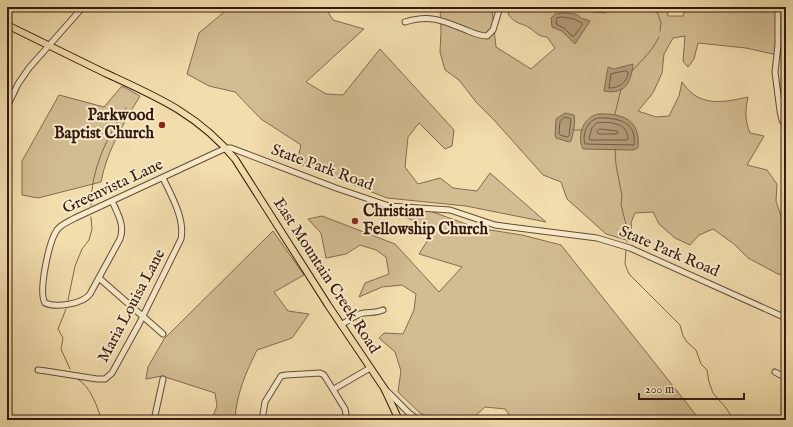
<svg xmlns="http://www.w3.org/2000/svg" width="793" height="427" font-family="'IM FELL English',serif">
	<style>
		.green { fill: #d2bc92; stroke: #836b50 }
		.water { fill: #b19b77; stroke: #7f674d }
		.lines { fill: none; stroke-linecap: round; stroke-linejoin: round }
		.shore { stroke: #725a42; stroke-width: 1 }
		.stream { stroke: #7f674d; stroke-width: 1 }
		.minor-casing { stroke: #644b36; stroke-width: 7 }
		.major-casing { stroke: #341a0e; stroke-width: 8 }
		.minor { stroke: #f7e9ca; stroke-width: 5 }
		.major { stroke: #f2ddad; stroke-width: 6 }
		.poi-dot { fill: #8f2418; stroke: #f7e9ca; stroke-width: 1.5 }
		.labels { text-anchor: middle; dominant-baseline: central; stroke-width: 4; stroke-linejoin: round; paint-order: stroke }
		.poi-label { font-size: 16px; font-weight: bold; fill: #341a0e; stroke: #f7e9ca; text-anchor: end }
		.street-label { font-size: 16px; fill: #341a0e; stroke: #f7e9ca }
	</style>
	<rect width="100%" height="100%" fill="#f2ddad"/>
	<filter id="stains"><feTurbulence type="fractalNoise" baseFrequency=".005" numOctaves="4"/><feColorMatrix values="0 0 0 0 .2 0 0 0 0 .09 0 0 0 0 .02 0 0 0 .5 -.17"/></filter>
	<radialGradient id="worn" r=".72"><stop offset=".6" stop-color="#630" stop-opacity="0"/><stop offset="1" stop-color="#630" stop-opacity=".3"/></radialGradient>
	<!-- green -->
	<g class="green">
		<path d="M230 7H325L333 20 364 29 306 82 326 94 343 95 380 49 454 130 452 146 445 149 419 123 408 137 405 167 418 184 440 178 453 188 477 191 490 173 546 222 466 206 387 198 297 163 301 145 261 119 235 92 209 86 187 74 199 33Z"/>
		<path d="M440 7H489L492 10 496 47 531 69 555 48 547 37C537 36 537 33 530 28 520 22 516 25 508 14L511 7H568L569 10 606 13V7H667L668 16H683L686 7H786V57L746 48 698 43 694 59 688 67 683 61 685 36 673 38 664 54 662 73 653 93 638 111 656 117 669 116 679 96 682 82C685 86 689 91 693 94 709 106 729 101 748 97 745 111 745 120 750 133L764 136 747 165 767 170 777 184 776 201 782 219 786 222V276L778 274 748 258 734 244 713 229 699 235 690 245 675 238 659 224 653 212 635 213 631 223 633 242 606 234 567 199 561 182 543 175 494 120 476 102 459 80 445 70 440 52 441 31Z"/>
		<path d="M122 86 140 96C124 123 107 150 101 182L38 198 22 195V161L59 95 104 107Z"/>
		<path d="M377 206 408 211H430L477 228 522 235 561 245 700 420H513L505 409 485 407 471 420H437L420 413 398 392 401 371 395 352 379 338 384 333 403 334 414 310 416 294 402 285 382 287 359 297 365 283 389 274 386 257 376 250 360 245 346 254 326 258 321 233 308 219 322 216 395 244 439 292 462 267 419 254 431 235 415 228 412 220 400 215 378 211Z"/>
		<path d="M273 231 304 275 274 292 288 311 309 314 292 338 257 350C246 372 236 395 235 420H196L212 419 217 406 215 393 162 376 146 379 148 367 164 339Z"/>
	</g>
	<!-- water -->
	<g class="water">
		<path d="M563 13 576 14 581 18 590 21 575 44 562 31 552 27 551 18 555 14Z"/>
		<path d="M633 64C631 83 625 95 604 91L608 67 614 69Z"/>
		<path d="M565 113 574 115C576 122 573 134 571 141L569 142 556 138 555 134 556 119Z"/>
		<path d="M598 114C623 113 641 120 638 148L633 150 583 149C576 135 584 117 598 114Z"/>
	</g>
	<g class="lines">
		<!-- shore -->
		<g class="shore">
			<path d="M563 17 574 19 582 23V25L574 36H572L564 28 556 24 557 18Z"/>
			<path d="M626 71 628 72C628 82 619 88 609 88L611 74Z"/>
			<path d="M565 117 569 118 571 119 569 136 567 137 560 135 559 133 560 122Z"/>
			<path d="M605 118C623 119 636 124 634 145L585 144C582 136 586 123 595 119 598 117 602 118 605 118Z"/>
			<path d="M597 123C610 121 628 123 628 139L627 140H590L589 138 592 128Z"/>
			<path d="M600 129 617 131 618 133 616 134H599L597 132Z"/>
		</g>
		<!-- stream -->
		<g class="stream">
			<path d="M655 7 661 22 660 31"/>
			<path d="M632 71C642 60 653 50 659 37"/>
			<path d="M615 114 621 89"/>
			<path d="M573 130H582"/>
			<path d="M615 149 616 165 622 196 621 205 628 232 627 242"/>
			<path d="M91 205C91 169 107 137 126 108"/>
			<path d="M626 250 625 264 629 274 680 325 683 336 687 342 696 350 701 364 707 370 709 382 713 393 726 408 734 420"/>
			<path d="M68 300 75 266 82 249 89 240 92 229 91 217"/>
			<path d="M66 309 58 329 63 338 61 349 70 369"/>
			<path d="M76 378C91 386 96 405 102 420"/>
		</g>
		<!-- minor casing -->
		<g class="minor-casing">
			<g id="minor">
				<path d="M778 7V45L775 72 780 111 782 120 786 127"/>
				<path d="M405 22C431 14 443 21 466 30 473 33 479 36 487 36L493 30 500 7"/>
				<path d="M7 107 18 84 29 68 83 7"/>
				<path d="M112 201C118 214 125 226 120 239L90 294C83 304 56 308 45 303 38 292 49 241 57 230 61 224 68 222 75 218L226 148H231L336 188 389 206 450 210 495 225 597 238 630 248 786 318"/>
				<path d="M99 278 163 334"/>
				<path d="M341 325C348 321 356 314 364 313 371 312 376 313 383 310"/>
				<path d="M38 370 46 371 97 379H105L112 373 139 324 181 239C185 219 172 197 163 178"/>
				<path d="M775 372 786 378"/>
				<path d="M334 389 370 368"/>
				<path d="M386 390 409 413 419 420"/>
				<path d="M154 420 163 379"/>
				<path d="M262 420 265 402 281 376 286 375 320 373 324 375 345 409 347 420"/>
			</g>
		</g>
		<!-- major casing -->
		<g class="major-casing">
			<path id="major" d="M7 25C40 41 72 57 105 73 157 97 198 114 235 159L328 305 384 388 399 420"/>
		</g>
		<!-- minor -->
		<use href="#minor" class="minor"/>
		<!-- major -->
		<use href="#major" class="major"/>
	</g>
	<!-- markers -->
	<g class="poi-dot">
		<circle cx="162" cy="125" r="4"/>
		<circle cx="355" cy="221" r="4"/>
	</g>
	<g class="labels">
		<!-- poi labels -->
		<g class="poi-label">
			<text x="154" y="116">Parkwood<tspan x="154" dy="18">Baptist Church</tspan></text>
			<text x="363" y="212" text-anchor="start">Christian<tspan x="363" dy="18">Fellowship Church</tspan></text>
		</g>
		<!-- street labels -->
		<g class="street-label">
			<text transform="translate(322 168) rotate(20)">State Park Road</text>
			<text transform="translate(113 187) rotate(-25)">Greenvista Lane</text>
			<text transform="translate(669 252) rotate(23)">State Park Road</text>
			<text transform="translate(326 276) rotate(57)">East Mountain Creek Road</text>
			<text transform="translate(132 306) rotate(-62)">Maria Louisa Lane</text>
		</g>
	</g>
	<!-- margin -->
	<rect width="793" height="427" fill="none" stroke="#f2ddad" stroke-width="24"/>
	<rect x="8" y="8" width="777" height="411" fill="none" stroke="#341a0e" stroke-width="2"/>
	<rect x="12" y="12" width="769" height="403" fill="none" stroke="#341a0e"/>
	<!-- scale -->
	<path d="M639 393v6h105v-6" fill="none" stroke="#341a0e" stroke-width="2"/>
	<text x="645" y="393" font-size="12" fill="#341a0e" stroke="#f7e9ca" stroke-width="3" paint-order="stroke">200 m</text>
	<rect width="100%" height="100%" filter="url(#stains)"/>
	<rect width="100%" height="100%" fill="url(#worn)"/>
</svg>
